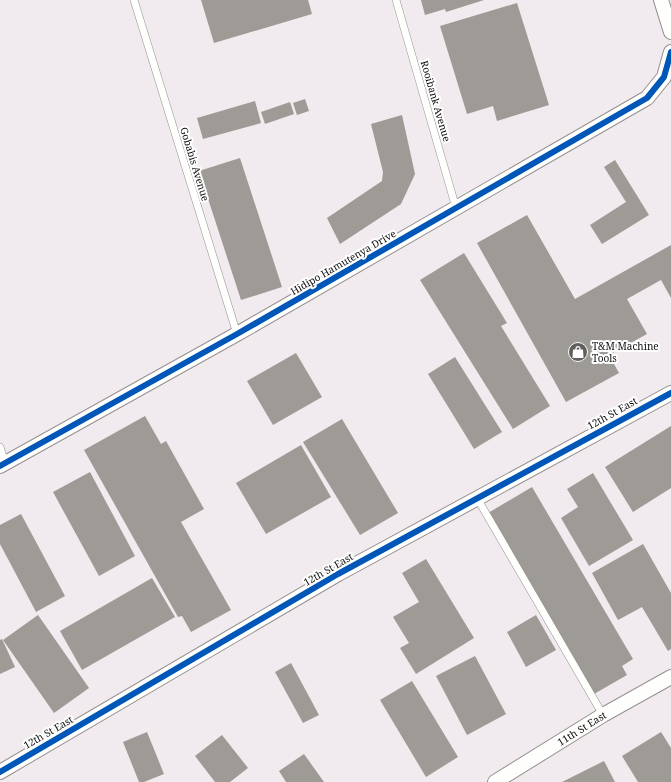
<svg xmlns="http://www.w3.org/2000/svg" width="671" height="782" font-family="'Noto Serif',serif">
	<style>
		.industrial { fill: #f1eaee }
		.building { fill: #9e9a96 }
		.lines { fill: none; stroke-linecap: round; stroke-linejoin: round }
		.service-casing { stroke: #94928f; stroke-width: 8 }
		.minor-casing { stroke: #94928f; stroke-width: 16 }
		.service { stroke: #fefefd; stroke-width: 7 }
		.minor { stroke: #fefefd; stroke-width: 14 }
		.cycleway-casing { stroke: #fff; stroke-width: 8 }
		.cycleway { stroke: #0057b8; stroke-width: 6 }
		.labels { text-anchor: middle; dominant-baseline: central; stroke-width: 4; stroke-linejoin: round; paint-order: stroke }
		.street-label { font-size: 10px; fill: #0c0c0c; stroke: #fff }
		.poi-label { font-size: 10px; fill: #0c0c0c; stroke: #fff; text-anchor: start }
	</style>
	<rect width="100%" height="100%" fill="#fbf8f0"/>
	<!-- industrial -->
	<rect class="industrial" x="0" y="0" width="671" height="782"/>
	<!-- building -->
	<g class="building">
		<path d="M201 0H308L312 14 214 43Z"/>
		<path d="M421 0H484L446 12 445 9 425 15Z"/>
		<path d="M517 3 549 105 497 121 493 106 467 114 440 26Z"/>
		<path d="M305 99 309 111 297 115 293 103Z"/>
		<path d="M255 101 261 123 203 139 197 118Z"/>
		<path d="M290 102 294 114 265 124 261 112Z"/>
		<path d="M402 115 415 174 401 204 340 244 327 218 382 181 383 172 371 124Z"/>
		<path d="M240 158 282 287 241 300 199 171Z"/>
		<path d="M615 160 649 215 602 244 590 225 626 202 604 167Z"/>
		<path d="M527 215 575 299 671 245V298L661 280 627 299 647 334 609 355 619 373 566 402 477 243Z"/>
		<path d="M464 253 507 323 501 326 550 406 513 429 420 280Z"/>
		<path d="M296 353 322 397 273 425 247 381Z"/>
		<path d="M455 357 502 432 474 449 428 374Z"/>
		<path d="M145 416 161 444 166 441 204 509 181 522 231 610 191 632 182 616 178 617 84 450Z"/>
		<path d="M342 419 398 513 360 535 303 442Z"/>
		<path d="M671 426V488L633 512 605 467Z"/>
		<path d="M301 445 331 497 266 534 236 483Z"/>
		<path d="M90 472 135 556 99 576 53 492Z"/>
		<path d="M593 473 633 540 589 566 561 518 578 507 567 489Z"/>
		<path d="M532 487 633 659 622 666 627 675 594 694 488 513Z"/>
		<path d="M21 514 65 596 36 612 0 544V525Z"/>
		<path d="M643 544 671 593V649L668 651 642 607 618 620 592 573Z"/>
		<path d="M426 559 474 638 416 674 400 648 409 643 393 617 419 602 402 573Z"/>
		<path d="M152 578 175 617 82 670 60 631Z"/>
		<path d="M38 615 89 688 54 713 3 640Z"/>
		<path d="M536 615 556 650 526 667 507 632Z"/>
		<path d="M2 639 15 667 0 674V640Z"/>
		<path d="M475 656 506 714 467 735 436 676Z"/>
		<path d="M291 663 319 715 303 723 275 672Z"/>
		<path d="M412 681 458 757 426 777 380 700Z"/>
		<path d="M147 732 164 774 144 782H139L123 742Z"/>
		<path d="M661 732 671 748V782H638L622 756Z"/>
		<path d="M222 735 248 768 230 782H215L195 756Z"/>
		<path d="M304 754 324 782H286L279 771Z"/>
		<path d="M604 761 615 782H562Z"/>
	</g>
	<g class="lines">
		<!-- service casing -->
		<g class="service-casing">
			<g id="service">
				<path d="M134 0 237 334"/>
				<path d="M396 0 456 208"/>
				<path d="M0 447 5 463"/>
				<path d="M477 498 603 715"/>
			</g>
		</g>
		<!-- minor casing -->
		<g class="minor-casing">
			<g id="minor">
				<path d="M661 0 671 32"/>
				<path d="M0 466 237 334 647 98 664 77 671 52"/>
				<path d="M0 772 338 574 671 393"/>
				<path id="s1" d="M495 782 603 715 671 677"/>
			</g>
		</g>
		<!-- service -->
		<use href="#service" class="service"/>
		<!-- minor -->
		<use href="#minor" class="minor"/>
		<!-- cycleway casing -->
		<g class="cycleway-casing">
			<g id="cycleway">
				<path d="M0 466 237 334 647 98 664 77 671 52"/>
				<path d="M0 772 338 574 671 393"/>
			</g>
		</g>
		<!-- cycleway -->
		<use href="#cycleway" class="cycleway"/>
	</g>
	<!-- icons -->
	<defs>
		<g id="shop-disc" transform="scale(1)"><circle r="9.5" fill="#605f5c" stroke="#fff"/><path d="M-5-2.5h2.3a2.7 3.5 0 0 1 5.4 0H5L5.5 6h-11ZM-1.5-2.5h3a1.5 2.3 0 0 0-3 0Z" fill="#fff"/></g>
	</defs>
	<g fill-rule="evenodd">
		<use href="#shop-disc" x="578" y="352"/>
	</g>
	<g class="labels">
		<!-- street labels -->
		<g class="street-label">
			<text transform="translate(436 101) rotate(74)">Rooibank Avenue</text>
			<text transform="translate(195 164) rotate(73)">Gobabis Avenue</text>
			<text transform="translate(343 262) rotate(-30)">Hidipo Hamutenya Drive</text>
			<text transform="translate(612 413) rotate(-29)">12th St East</text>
			<text transform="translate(328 569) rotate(-30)">12th St East</text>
			<text stroke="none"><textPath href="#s1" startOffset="102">11th St East</textPath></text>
			<text transform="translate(48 732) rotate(-30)">12th St East</text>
		</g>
		<!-- poi labels -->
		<g class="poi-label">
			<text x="592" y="346">T&amp;M Machine<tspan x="592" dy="12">Tools</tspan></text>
		</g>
	</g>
</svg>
